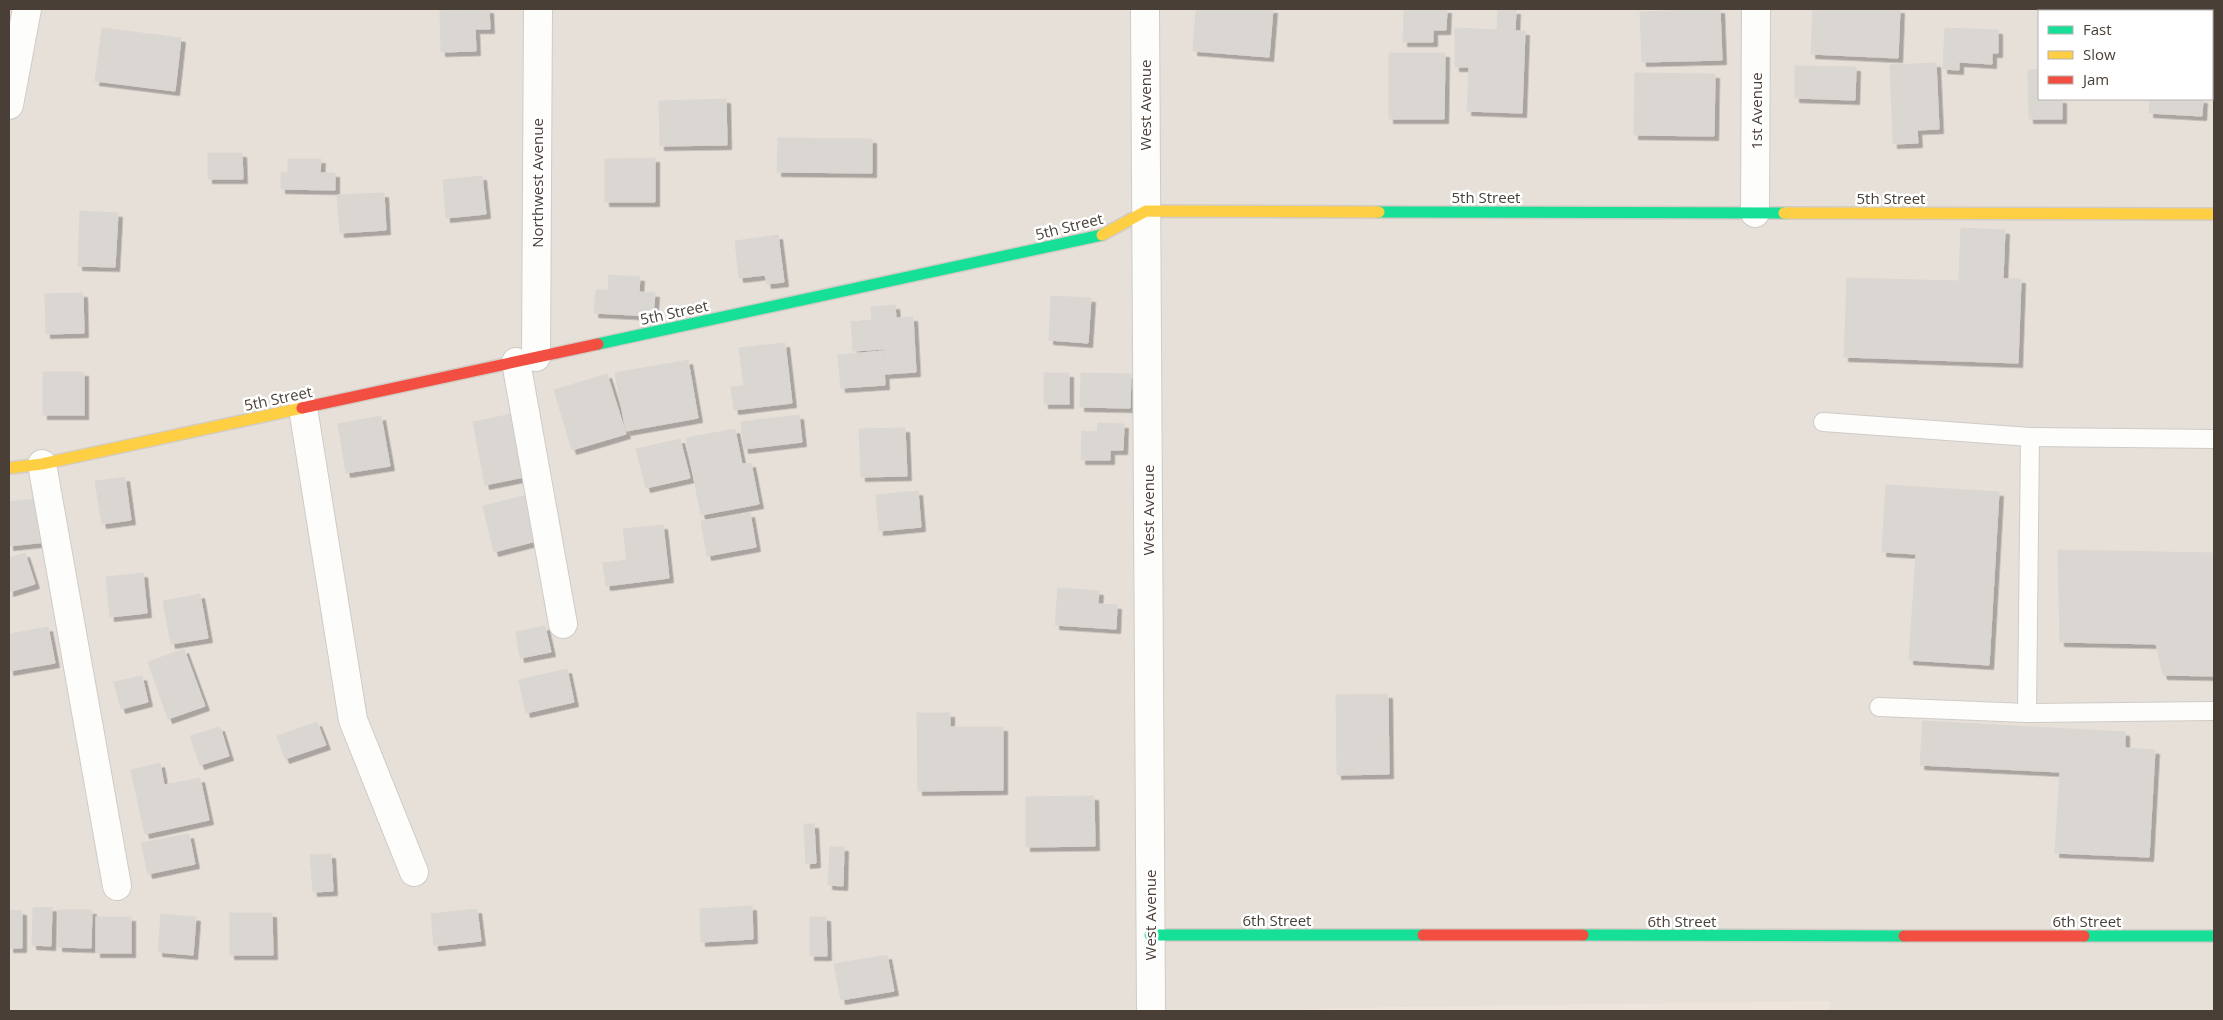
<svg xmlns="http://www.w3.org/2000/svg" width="2223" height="1020" font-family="'Open Sans',sans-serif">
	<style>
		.residential { fill: #e6e0d9; fill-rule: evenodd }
		.education { fill: #ede5db }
		.building { fill: #dad6d2; stroke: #dbd6d1; filter: url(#shadow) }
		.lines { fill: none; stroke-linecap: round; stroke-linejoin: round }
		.lane-casing { stroke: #cfcbc7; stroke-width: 20 }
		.street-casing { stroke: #cfcbc7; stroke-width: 30 }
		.fast-casing { stroke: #d3ccc4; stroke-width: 14 }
		.slow-casing { stroke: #d3ccc4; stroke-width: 14 }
		.jam-casing { stroke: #d3ccc4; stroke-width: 14 }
		.lane { stroke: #fdfdfc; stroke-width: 18 }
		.street { stroke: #fdfdfc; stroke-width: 28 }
		.fast { stroke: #16e098; stroke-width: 11 }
		.slow { stroke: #ffcf43; stroke-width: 11 }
		.jam { stroke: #f24e42; stroke-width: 11 }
		.labels { text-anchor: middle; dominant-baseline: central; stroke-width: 5; stroke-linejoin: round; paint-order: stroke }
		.street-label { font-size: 15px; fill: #493f36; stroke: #fff }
	</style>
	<defs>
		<filter id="shadow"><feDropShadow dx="4.5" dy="4.5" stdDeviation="0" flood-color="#0004"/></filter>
	</defs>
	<rect width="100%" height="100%" fill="#f2efec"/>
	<!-- residential -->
	<path class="residential" d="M9 9H2214V1011H9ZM2039 11H2212V99H2039Z"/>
	<!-- education -->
	<path class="education" d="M1830 1001V1011H1272L1337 1008Z"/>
	<!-- building -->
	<g class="building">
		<path d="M489 9 490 29H475L476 51 441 52 440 11Z"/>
		<path d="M1196 9H1273L1269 57 1193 51Z"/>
		<path d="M1404 9H1447L1446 30H1433V42H1403Z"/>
		<path d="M1720 9 1722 60 1642 62 1640 12Z"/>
		<path d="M1813 9H1900L1898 58 1811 54Z"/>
		<path d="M1498 10H1516L1515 31H1525L1522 113 1467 111 1469 67H1455V28L1497 30Z"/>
		<path d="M102 28 181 38 175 91 95 81Z"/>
		<path d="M1945 28 1998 30V53H1992V64L1959 62V70L1943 69Z"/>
		<path d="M1389 53H1445L1444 119H1389Z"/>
		<path d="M1936 63 1939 129 1917 130 1918 143 1893 144 1890 65Z"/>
		<path d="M1795 66 1856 67 1855 100 1795 98Z"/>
		<path d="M2039 69V99H2062V119H2029L2028 70Z"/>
		<path d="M1635 73 1715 74 1714 136 1634 135Z"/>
		<path d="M726 99 727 145 660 146 659 101Z"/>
		<path d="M2150 99H2203L2202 116 2149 113Z"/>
		<path d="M778 138 872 139V173L777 172Z"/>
		<path d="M208 153H242L243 179H208Z"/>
		<path d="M655 158V202H605V159Z"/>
		<path d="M288 159H321L320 173H335V190L281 189V172L288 173Z"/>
		<path d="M482 176 486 214 446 218 443 180Z"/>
		<path d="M384 193 386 230 340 233 337 195Z"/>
		<path d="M80 211 118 213 115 267 78 266Z"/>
		<path d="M1961 228 2005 230 2003 279H2021L2018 363 1844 357 1847 278 1959 281Z"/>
		<path d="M778 235 784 282 767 284 765 275 739 278 735 241Z"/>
		<path d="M609 275 640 277 639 292 655 293 653 316 594 313 596 290H608Z"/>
		<path d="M83 293 84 333 46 334 45 294Z"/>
		<path d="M1051 296 1091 298 1088 343 1049 340Z"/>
		<path d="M895 305 896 318 913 317 916 372 885 374 884 349 853 351 851 322 872 320 871 307Z"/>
		<path d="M785 343 792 403 734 410 731 387 744 386 739 348Z"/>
		<path d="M883 351 885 385 841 388 838 355Z"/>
		<path d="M688 360 698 418 626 431 615 373Z"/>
		<rect x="43" y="372" width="41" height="43"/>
		<rect x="1044" y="373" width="25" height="31"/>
		<path d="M1081 373 1131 374 1130 408 1080 407Z"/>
		<path d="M607 374 626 434 572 450 554 390Z"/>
		<path d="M512 414 524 477 485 485 473 422Z"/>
		<path d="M799 415 802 442 744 449 741 422Z"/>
		<path d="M381 416 390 466 346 473 338 424Z"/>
		<path d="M1098 423 1124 424 1123 450H1110V460H1081L1082 431 1097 432Z"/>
		<path d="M905 428 907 476 861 477 859 429Z"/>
		<path d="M735 429 742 464 751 463 759 504 701 515 686 438Z"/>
		<path d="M680 439 690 478 646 488 636 449Z"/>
		<path d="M125 477 131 520 102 524 95 481Z"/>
		<path d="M1886 485 1999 492 1989 665 1909 660 1916 554 1882 552Z"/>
		<path d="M918 491 921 527 879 531 876 495Z"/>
		<path d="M527 495 540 540 494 552 483 506Z"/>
		<path d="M41 498 46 542 9 546V502Z"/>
		<path d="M750 513 756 547 707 556 701 521Z"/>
		<path d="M663 525 669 578 606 586 603 563 627 560 623 529Z"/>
		<path d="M2058 550 2214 553V676L2163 675 2156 644 2060 642Z"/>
		<path d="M25 553 35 584 9 592V558Z"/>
		<path d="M143 573 147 613 110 617 106 577Z"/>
		<path d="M1058 588 1099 591 1098 604 1117 605 1116 629 1055 625Z"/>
		<path d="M200 594 208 638 171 644 163 601Z"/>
		<path d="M545 626 551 652 520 658 516 632Z"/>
		<path d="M48 627 55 663 9 671V634Z"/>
		<path d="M184 649 205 706 168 719 148 662Z"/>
		<path d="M567 669 574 702 526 713 519 680Z"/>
		<path d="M142 676 148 702 121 709 114 682Z"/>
		<path d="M1388 694 1389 774 1337 775 1336 695Z"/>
		<path d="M917 713H950V727H1003V790L918 791Z"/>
		<path d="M1923 721 2125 732V748L2155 750 2149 857 2055 853 2060 772 1920 765Z"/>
		<path d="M317 722 326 745 285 759 277 736Z"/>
		<path d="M220 727 229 756 200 765 190 736Z"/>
		<path d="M160 763 164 785 200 778 209 820 145 834 131 770Z"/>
		<path d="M1094 796 1095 846 1026 847V797Z"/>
		<path d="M804 824H814L816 863 806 864Z"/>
		<path d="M189 834 195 864 148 874 141 843Z"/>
		<path d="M830 847H844L843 886 828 885Z"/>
		<path d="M331 854 333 891 313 892 310 855Z"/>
		<path d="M752 906 753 939 701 942 700 909Z"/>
		<path d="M52 907 51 946 32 945 33 908Z"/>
		<path d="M477 909 481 941 434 946 431 914Z"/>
		<path d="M9 910 22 911V948H9Z"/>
		<path d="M58 910H92L91 948 58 947Z"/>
		<path d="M230 913H272L273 955H230Z"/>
		<path d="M161 914 196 917 193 955 158 952Z"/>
		<rect x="96" y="917" width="35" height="36"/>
		<path d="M810 917H826L827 956H810Z"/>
		<path d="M887 955 894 991 841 1000 834 964Z"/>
	</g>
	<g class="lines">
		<!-- lane casing -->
		<g class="lane-casing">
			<g id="lane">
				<path d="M1823 422 2030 437 2214 439"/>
				<path d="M1879 707 2027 713 2214 711"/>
				<path d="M2027 713 2030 437"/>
			</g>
		</g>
		<!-- street casing -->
		<g class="street-casing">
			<g id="street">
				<path d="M1145 9 1151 1011"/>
				<path d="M9 105 27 9"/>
				<path d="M1755 213 1756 9"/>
				<path d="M536 357 538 9"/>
				<path d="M516 362 563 624"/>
				<path d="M303 408 353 720 414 872"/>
				<path d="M42 464 117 886"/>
			</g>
		</g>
		<!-- fast casing -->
		<g class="fast-casing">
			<g id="fast">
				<path d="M1379 212 1784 213"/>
				<path d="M598 344 1102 235"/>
				<path d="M1150 935H1423"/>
				<path d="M1583 935 1904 936"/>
				<path d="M2084 936H2214"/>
			</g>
		</g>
		<!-- slow casing -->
		<g class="slow-casing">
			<g id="slow">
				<path d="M1784 213 2214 214"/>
				<path d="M1102 235 1146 211 1379 212"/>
				<path d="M9 468 42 464 302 408"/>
			</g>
		</g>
		<!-- jam casing -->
		<g class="jam-casing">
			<g id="jam">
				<path d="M302 408 598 344"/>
				<path d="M1423 935H1583"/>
				<path d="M1904 936H2084"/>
			</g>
		</g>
		<!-- lane -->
		<use href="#lane" class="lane"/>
		<!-- street -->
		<use href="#street" class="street"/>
		<!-- fast -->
		<use href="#fast" class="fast"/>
		<!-- slow -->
		<use href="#slow" class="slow"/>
		<!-- jam -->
		<use href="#jam" class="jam"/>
	</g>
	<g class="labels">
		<!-- street labels -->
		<g class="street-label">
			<text transform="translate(1145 105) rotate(-90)">West Avenue</text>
			<text transform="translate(1756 111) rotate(-90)">1st Avenue</text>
			<text transform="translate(537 183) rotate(-90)">Northwest Avenue</text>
			<text x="1486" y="197">5th Street</text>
			<text x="1891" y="198">5th Street</text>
			<text transform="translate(1069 226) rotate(-14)">5th Street</text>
			<text transform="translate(674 312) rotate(-12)">5th Street</text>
			<text transform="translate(278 398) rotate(-12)">5th Street</text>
			<text transform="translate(1148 510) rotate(-90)">West Avenue</text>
			<text transform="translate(1150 915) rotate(-90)">West Avenue</text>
			<text x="1277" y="920">6th Street</text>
			<text x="1682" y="921">6th Street</text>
			<text x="2087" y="921">6th Street</text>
		</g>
	</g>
	<!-- border -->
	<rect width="2223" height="1020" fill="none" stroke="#493f36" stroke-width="20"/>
	<!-- legend -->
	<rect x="2038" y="10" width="175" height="90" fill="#ffffff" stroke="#b6b2af"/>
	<rect x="2048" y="26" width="25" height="8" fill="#16e098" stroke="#b6b2af"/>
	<text x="2083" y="35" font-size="15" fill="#493f36">Fast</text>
	<rect x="2048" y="51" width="25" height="8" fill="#ffcf43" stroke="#b6b2af"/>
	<text x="2083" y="60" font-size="15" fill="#493f36">Slow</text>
	<rect x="2048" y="76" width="25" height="8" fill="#f24e42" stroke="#b6b2af"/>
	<text x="2083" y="85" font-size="15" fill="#493f36">Jam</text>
</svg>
